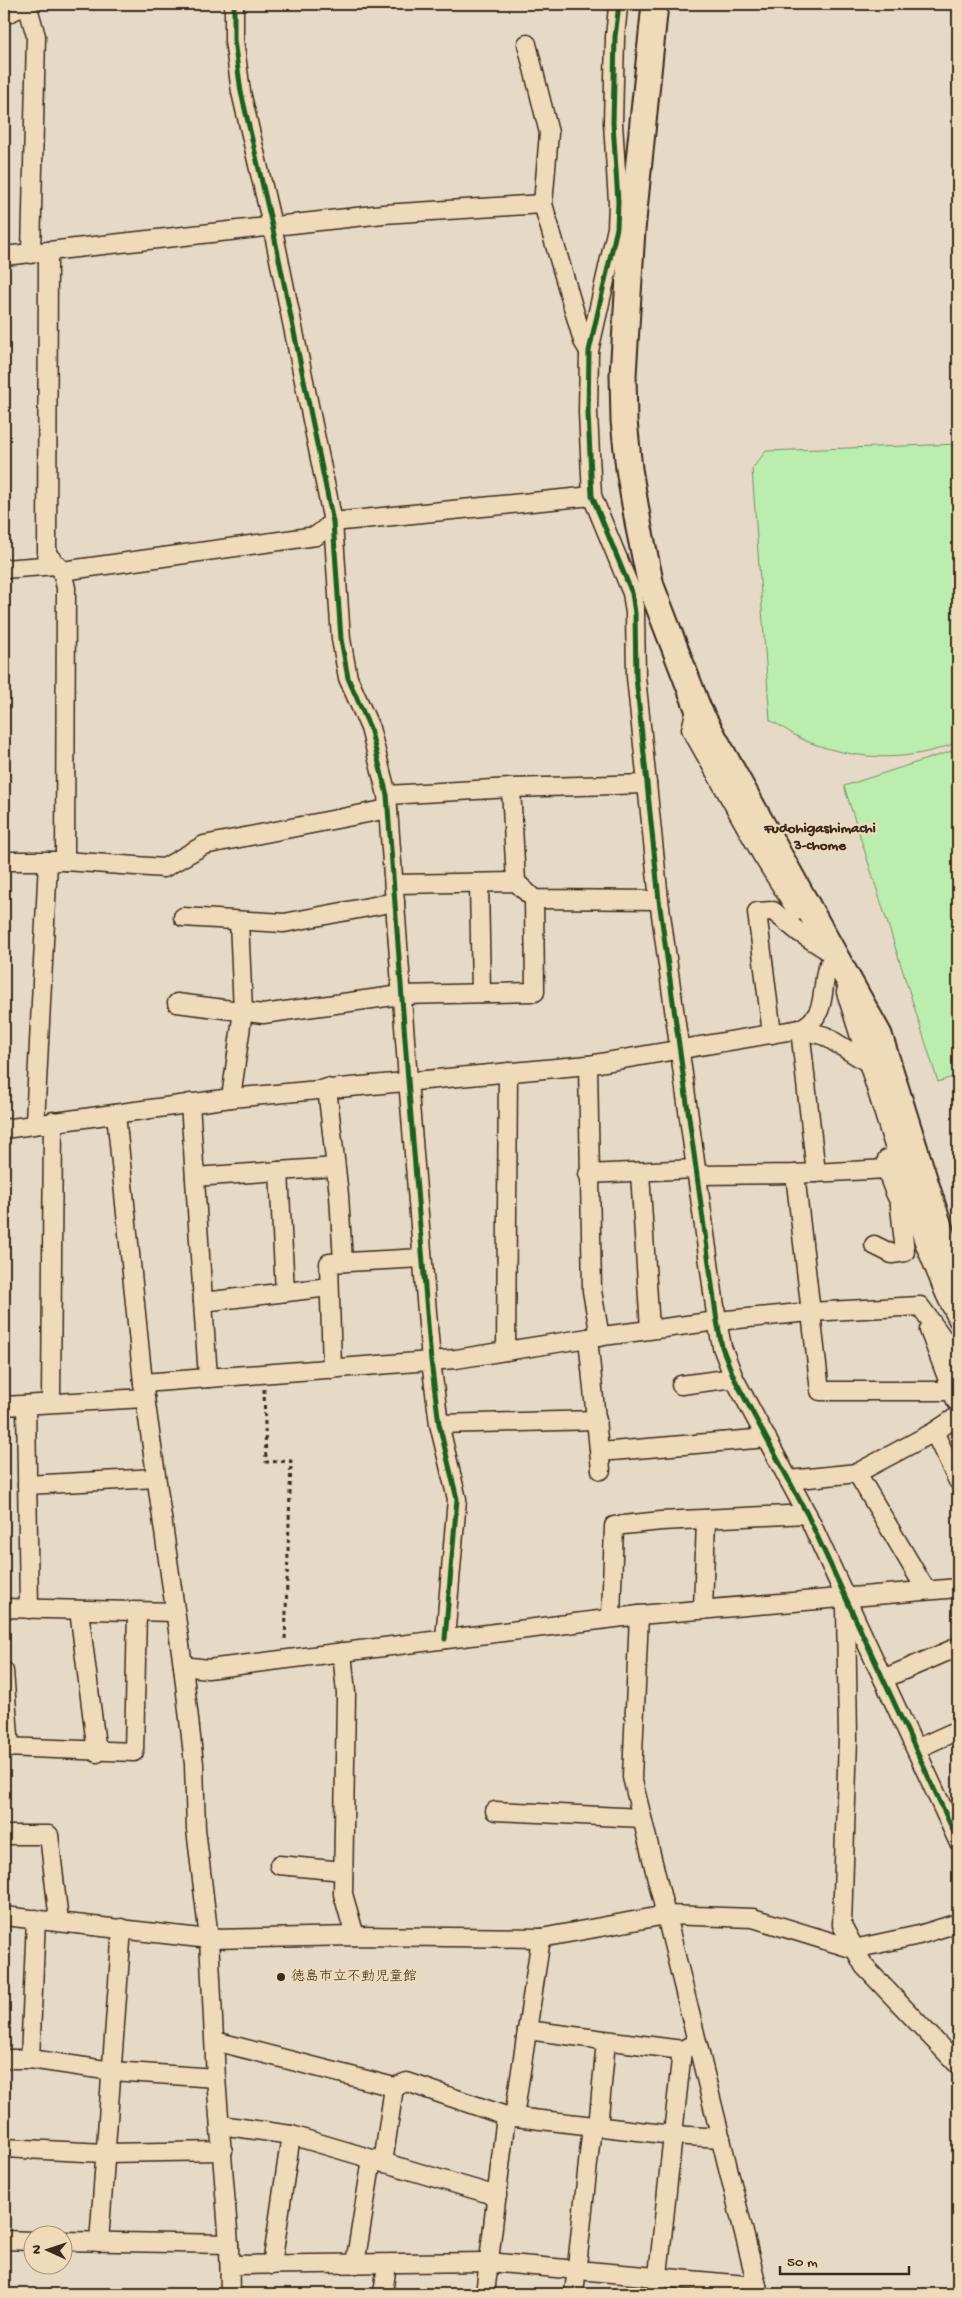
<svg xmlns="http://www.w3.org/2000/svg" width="962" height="2298" font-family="'Gochi Hand','Klee One',sans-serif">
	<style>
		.garden { fill: #baedae; stroke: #7a8c66 }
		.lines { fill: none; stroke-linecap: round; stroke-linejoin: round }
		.street-casing { stroke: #3b2a1e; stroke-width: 21 }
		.secondary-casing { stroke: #3b2a1e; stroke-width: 29 }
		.primary-casing { stroke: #3b2a1e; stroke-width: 31 }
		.path { stroke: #3b2a1e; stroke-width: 3; stroke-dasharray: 4 4; stroke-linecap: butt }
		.street { stroke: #efdab9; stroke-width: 18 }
		.secondary { stroke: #efdab9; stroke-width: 25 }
		.primary { stroke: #efdab9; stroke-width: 28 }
		.cycleway-casing { stroke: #efdab9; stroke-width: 8 }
		.cycleway { stroke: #1b5e20; stroke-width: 5 }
		.poi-dot { fill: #3b2a1e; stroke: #efdab9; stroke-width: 2 }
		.labels { text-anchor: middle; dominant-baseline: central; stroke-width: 4.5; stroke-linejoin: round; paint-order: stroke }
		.poi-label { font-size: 14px; fill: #3b2a1e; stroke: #efdab9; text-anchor: start }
		.neighbourhood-label { font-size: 15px; font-weight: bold; fill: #3b2a1e; stroke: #efdab9 }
	</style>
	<rect width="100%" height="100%" fill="#e6d9c6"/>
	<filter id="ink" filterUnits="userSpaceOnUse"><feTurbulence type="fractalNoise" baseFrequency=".02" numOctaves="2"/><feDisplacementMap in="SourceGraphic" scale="10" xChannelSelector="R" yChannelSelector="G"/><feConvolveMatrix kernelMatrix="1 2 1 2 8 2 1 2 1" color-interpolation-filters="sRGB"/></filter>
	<g filter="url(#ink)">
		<!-- garden -->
		<g class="garden">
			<path d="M958 444V742C910 762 860 761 811 743 797 738 783 727 770 720L752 469 766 451Z"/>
			<path d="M958 749V1075L938 1082 844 786Z"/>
		</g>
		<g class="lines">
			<!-- street casing -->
			<g class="street-casing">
				<g id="street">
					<path d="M27 4 36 36 31 254"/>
					<path d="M234 4V40L241 92 272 225 333 522 341 639 348 678 370 728 387 795 408 1080 431 1361 439 1424 457 1499 445 1639"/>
					<path d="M618 7 615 37 613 123 618 202 617 228 589 351 588 413 592 496 632 593 635 613 636 677 659 900 717 1321 722 1347 734 1378 807 1514 958 1841"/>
					<path d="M527 44 549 133 543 204 583 341 589 351"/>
					<path d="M48 251 47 554 62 571 66 588 65 861"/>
					<path d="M4 256 383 214 543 204"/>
					<path d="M4 569 56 565"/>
					<path d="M62 571 316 536 333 522 592 496"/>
					<path d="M699 711 694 717 691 729 763 857 797 911"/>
					<path d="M511 788 516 882"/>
					<path d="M387 795 511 788 647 784"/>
					<path d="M4 861H65L164 868 204 845 388 809"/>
					<path d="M394 884 516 882 534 899 659 900"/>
					<path d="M479 884 481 993"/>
					<path d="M183 917 284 923 395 902"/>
					<path d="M846 992 924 1242 945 1294 958 1320"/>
					<path d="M177 1003 263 1014 401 995 535 992 534 899"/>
					<path d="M772 1034 757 912 773 911 800 933 833 954"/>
					<path d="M588 1065 592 1291 600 1337"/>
					<path d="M327 1088 339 1195 343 1262"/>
					<path d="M231 1098 243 1011 239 921"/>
					<path d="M190 1103 208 1378"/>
					<path d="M116 1114 143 1383 183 1666 194 1764 196 1829 209 1939 216 2078 229 2244 230 2294"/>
					<path d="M35 1123 48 862"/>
					<path d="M4 1129 231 1098 588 1065 800 1029C826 1016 821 997 826 972 827 966 832 960 835 955"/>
					<path d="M887 1159C886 1180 899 1202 910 1220"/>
					<path d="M279 1171 285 1292"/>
					<path d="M640 1173 650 1329"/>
					<path d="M816 1173 800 1029 825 1036 867 1062"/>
					<path d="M588 1174 696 1169"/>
					<path d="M795 1174 820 1391H953"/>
					<path d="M697 1175 795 1174 887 1169"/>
					<path d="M195 1177 335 1167"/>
					<path d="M874 1245 892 1254 905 1252 900 1207"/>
					<path d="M203 1302 329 1287"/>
					<path d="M929 1330 956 1401"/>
					<path d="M588 1338 601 1470"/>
					<path d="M506 1351 508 1072"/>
					<path d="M332 1369 329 1263 422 1258"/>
					<path d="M143 1383 456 1359 588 1338 717 1321 810 1312 920 1306 958 1359"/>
					<path d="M681 1385 734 1378"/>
					<path d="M51 1402 53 1121"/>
					<path d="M26 1405 29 1609"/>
					<path d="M4 1406 145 1398"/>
					<path d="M439 1424 597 1420"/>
					<path d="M934 1432 958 1481"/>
					<path d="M600 1452 767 1438"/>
					<path d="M857 1473 926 1590"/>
					<path d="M789 1480 857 1473 934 1432 958 1416"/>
					<path d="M27 1485 156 1478"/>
					<path d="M846 1607 848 1738 842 1925 864 1966 958 2065"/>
					<path d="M4 1608 175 1612"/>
					<path d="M79 1610 97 1753"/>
					<path d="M703 1610 706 1519"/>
					<path d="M639 1615 632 1777 759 2294"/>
					<path d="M611 1618 614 1526 661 1521 807 1514"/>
					<path d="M342 1652 346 1693 343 1894 355 1936"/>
					<path d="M183 1666 208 1669 639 1615 958 1588"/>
					<path d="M4 1671 10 1748"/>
					<path d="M883 1679 958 1647"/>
					<path d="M4 1747 134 1752 137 1612"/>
					<path d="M916 1749 958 1730"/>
					<path d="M495 1811 642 1818"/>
					<path d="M4 1835H49L59 1921"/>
					<path d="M279 1865 343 1871"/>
					<path d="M4 1916 209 1939 355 1936 541 1938 666 1915 753 1918 854 1949 919 1935 958 1923"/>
					<path d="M527 2030 682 2050 692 2045"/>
					<path d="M215 2041 394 2087 407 2082 506 2116 673 2135 721 2138"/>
					<path d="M4 2059H30L112 2071 216 2078"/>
					<path d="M30 2059 36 1919"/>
					<path d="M514 2117 541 1938"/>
					<path d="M220 2125 291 2135 497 2196"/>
					<path d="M598 2127 606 2041"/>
					<path d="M4 2148 105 2153 223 2151"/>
					<path d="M383 2163 394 2087"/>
					<path d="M4 2240 32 2241"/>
					<path d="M62 2241 229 2244"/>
					<path d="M99 2242 122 1928"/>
					<path d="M355 2264 372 2159"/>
					<path d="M230 2265 488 2262 757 2286"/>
					<path d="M272 2265 291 2135"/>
					<path d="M383 2294 387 2264"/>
					<path d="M485 2294 506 2116"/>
					<path d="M574 2294 592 2126"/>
					<path d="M656 2294 682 2050"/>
				</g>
			</g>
			<!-- secondary casing -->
			<g class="secondary-casing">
				<path id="secondary" d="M655 4 632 230 623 375 624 421 629 469 639 528 651 586 699 711 879 1035 948 1255 958 1281"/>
			</g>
			<!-- primary casing -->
			<g class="primary-casing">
				<path id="primary" d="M4 10 16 4"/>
			</g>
			<!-- path -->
			<path class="path" d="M264 1389 266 1462 291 1461 285 1642"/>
			<!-- street -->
			<use href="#street" class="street"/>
			<!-- secondary -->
			<use href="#secondary" class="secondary"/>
			<!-- primary -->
			<use href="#primary" class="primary"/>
			<!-- cycleway casing -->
			<g class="cycleway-casing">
				<g id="cycleway">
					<path d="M234 4V40L241 92 272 225 333 522 341 639 348 678 370 728 387 795 408 1080 431 1361 439 1424 457 1499 445 1639"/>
					<path d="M619 4 615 37 613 123 618 202 617 228 589 351 588 413 592 496 632 593 635 613 636 677 659 900 717 1321 722 1347 734 1378 807 1514 958 1841"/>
				</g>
			</g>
			<!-- cycleway -->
			<use href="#cycleway" class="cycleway"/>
		</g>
	</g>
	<!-- markers -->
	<circle class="poi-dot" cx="281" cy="1977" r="5"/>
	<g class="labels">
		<!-- poi labels -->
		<g class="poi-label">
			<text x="291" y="1977">徳島市立不動児童館</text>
		</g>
		<!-- neighbourhood labels -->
		<g class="neighbourhood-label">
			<text x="820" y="829">Fudohigashimachi<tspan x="820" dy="17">3-chome</tspan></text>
		</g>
	</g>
	<!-- margin -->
	<rect width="962" height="2298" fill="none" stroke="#efdab9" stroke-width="20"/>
	<rect x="10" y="10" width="942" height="2278" fill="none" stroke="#3b2a1e" stroke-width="2" filter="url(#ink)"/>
	<!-- north arrow -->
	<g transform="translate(48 2250) rotate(273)"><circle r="24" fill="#efdab9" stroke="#a7947b"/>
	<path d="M0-4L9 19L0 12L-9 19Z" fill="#3b2a1e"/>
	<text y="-8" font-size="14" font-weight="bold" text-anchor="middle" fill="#3b2a1e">N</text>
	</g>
	<!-- scale -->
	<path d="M780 2266v8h129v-8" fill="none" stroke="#3b2a1e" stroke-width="2.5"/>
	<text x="787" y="2266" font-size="15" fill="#3b2a1e" stroke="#efdab9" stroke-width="4" paint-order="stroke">50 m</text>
</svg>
